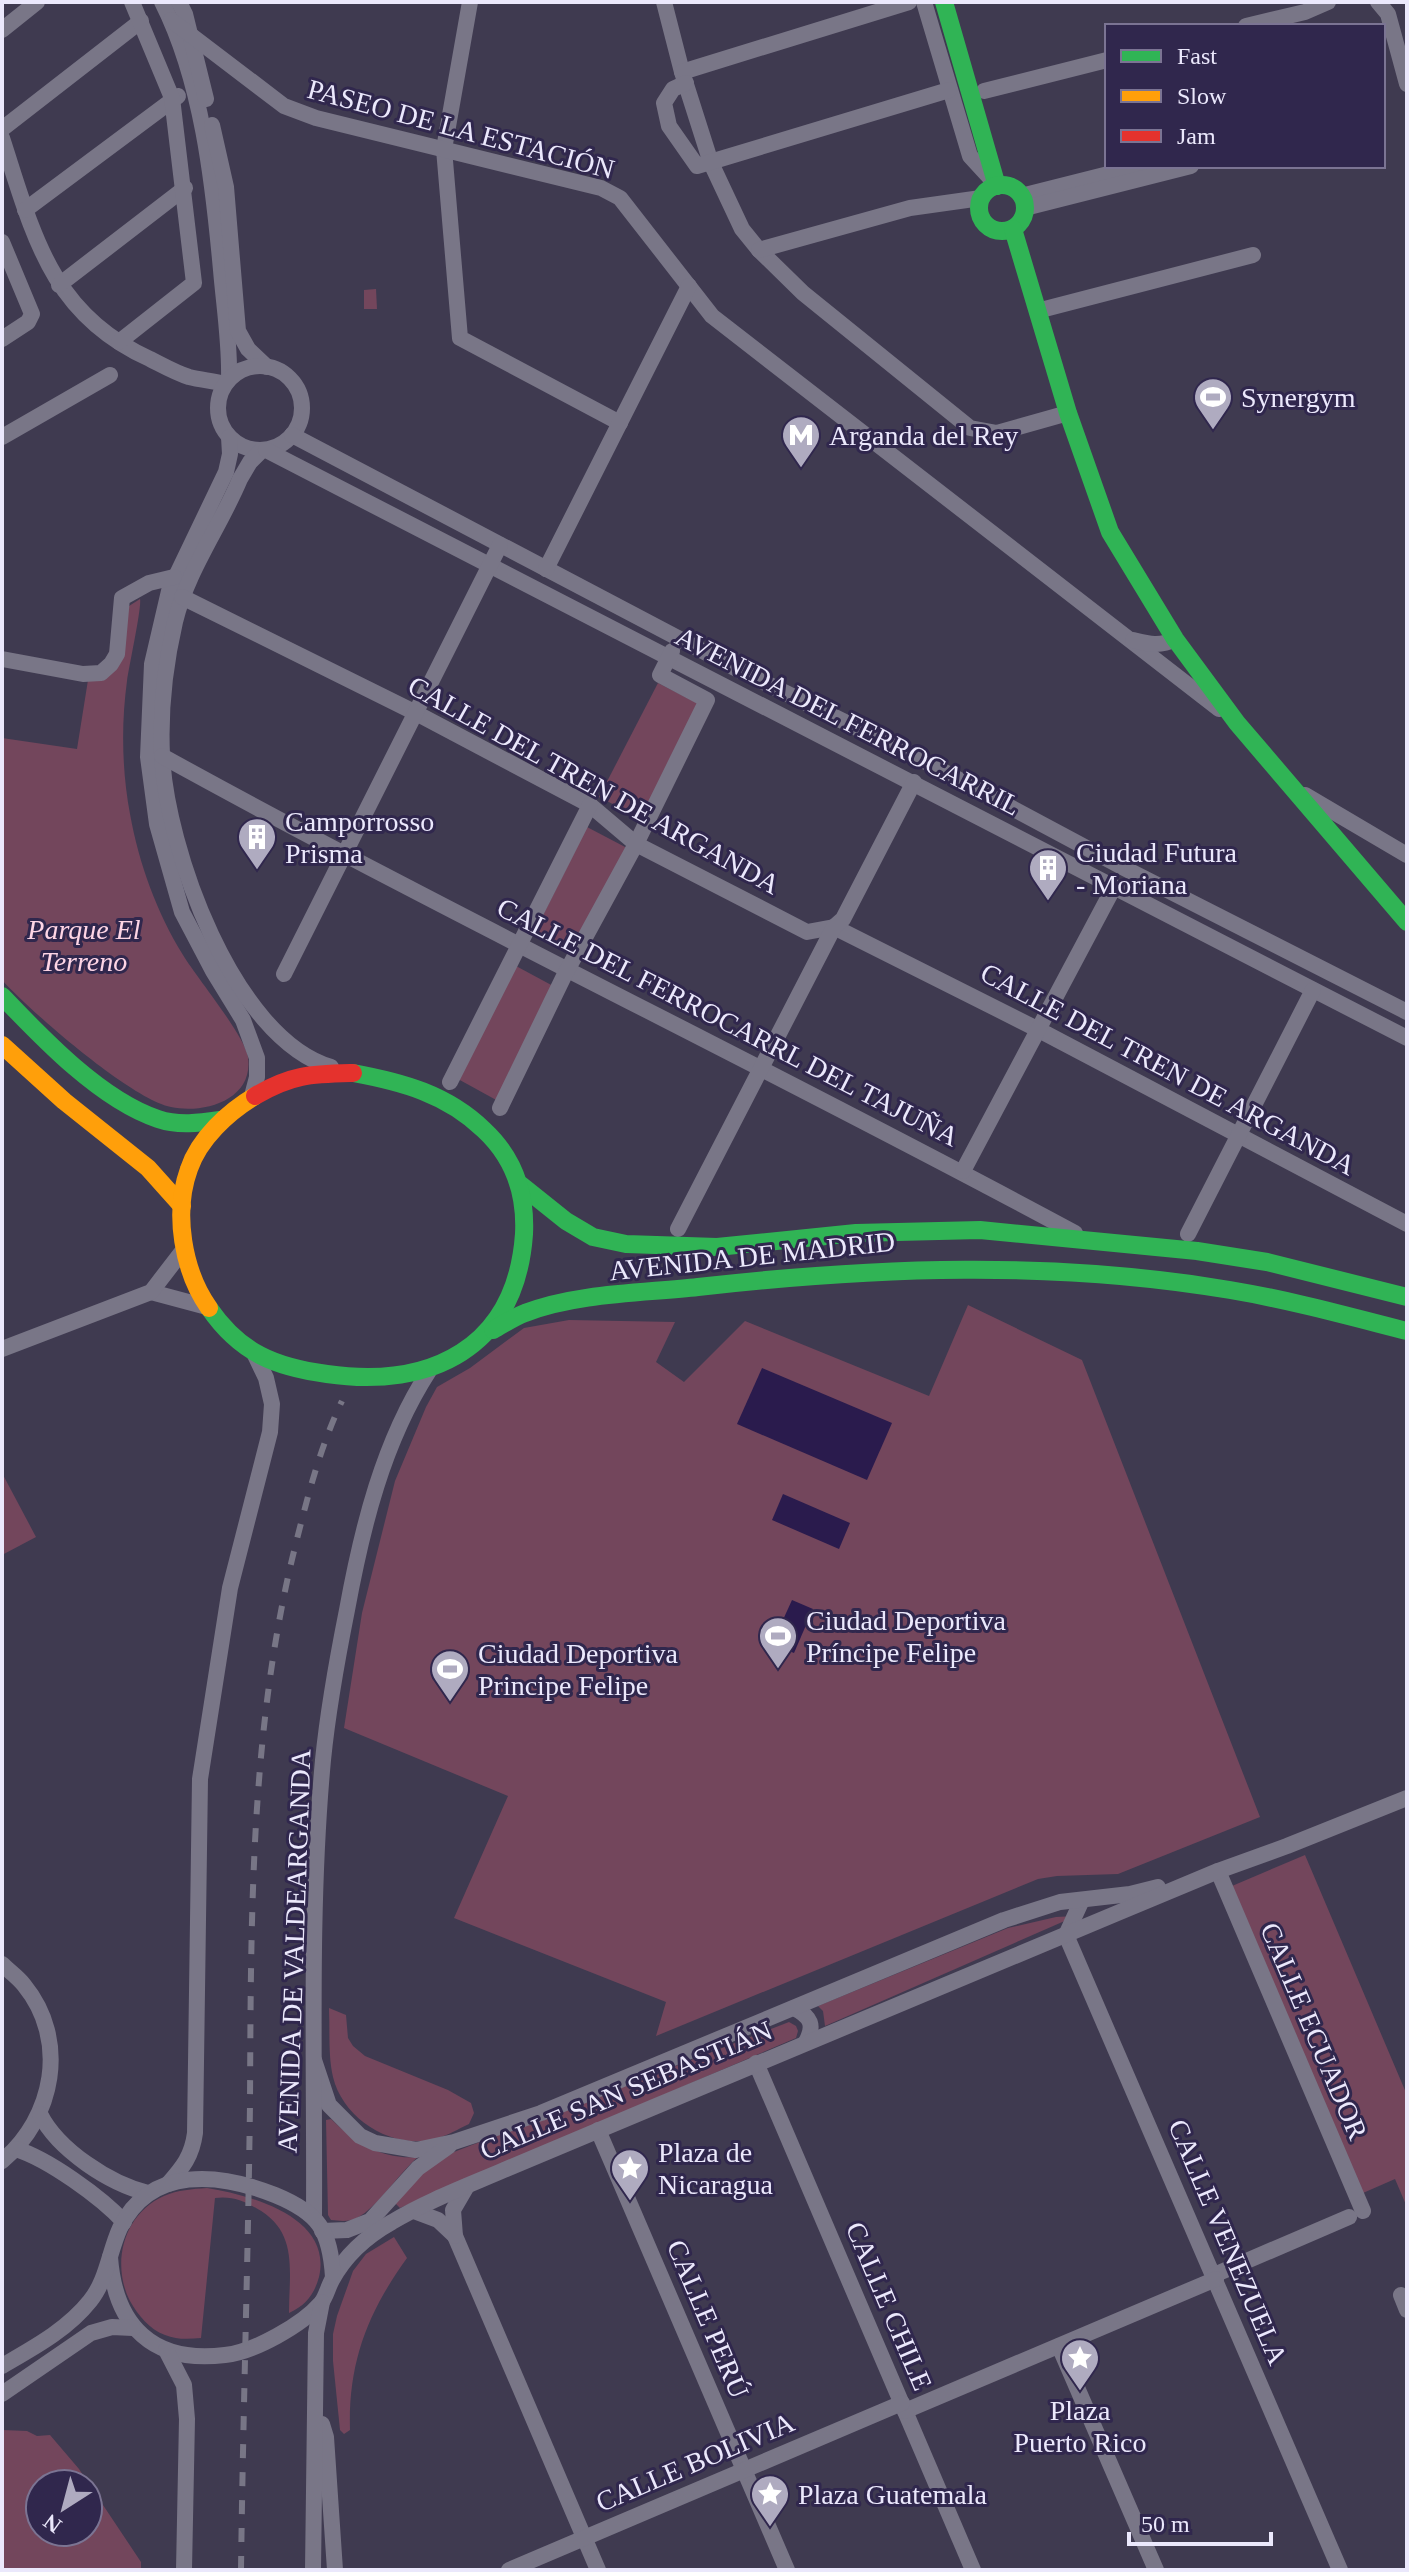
<svg xmlns="http://www.w3.org/2000/svg" width="1409" height="2572" font-family="'Times New Roman',serif">
	<style>
		.green { fill: #73465c; fill-rule: evenodd }
		.water { fill: #2a1b4d }
		.lines { fill: none; stroke-linecap: round; stroke-linejoin: round }
		.street { stroke: #797687; stroke-width: 16 }
		.fast { stroke: #30b455; stroke-width: 18 }
		.slow { stroke: #ff9f0a; stroke-width: 18 }
		.jam { stroke: #e5322d; stroke-width: 18 }
		.rail { stroke: #787686; stroke-width: 6; stroke-dasharray: 14 14; stroke-linecap: butt }
		.labels { text-anchor: middle; dominant-baseline: central; stroke-width: 6; stroke-linejoin: round; paint-order: stroke }
		.street-label { font-size: 28px; fill: #ebe8fc; stroke: #30274d }
		.poi-label { font-size: 28px; fill: #ebe8fc; stroke: #30274d; text-anchor: start }
		.park-label { font-size: 28px; font-style: italic; fill: #fed5e5; stroke: #30274d }
	</style>
	<rect width="100%" height="100%" fill="#3f3a50"/>
	<!-- green -->
	<g class="green">
		<path d="M376 289 377 309H364V290Z"/>
		<path d="M140 599C142 607 129 666 127 681 121 725 122 771 130 814 139 864 157 913 183 955 197 978 245 1036 248 1057 254 1100 204 1114 171 1107 131 1099 31 1012 2 980V738L77 749 88 680H97L129 606Z"/>
		<path d="M658 683 701 705 642 819 599 797Z"/>
		<path d="M587 827 627 848 570 952 534 933Z"/>
		<path d="M516 966 555 987 498 1101 458 1079Z"/>
		<path d="M968 1305 1082 1360 1260 1817 1118 1874 1057 1876 1038 1879 656 2036 666 2002 454 1918 508 1796 344 1728 362 1613 395 1481 426 1407 437 1387 470 1368 524 1328 569 1320 675 1322 656 1362 684 1382 745 1321 929 1396Z"/>
		<path d="M2 1473 36 1537 2 1555Z"/>
		<path d="M1305 1855 1407 2095V2207L1395 2179 1363 2193 1232 1886Z"/>
		<path d="M1076 1916 825 2026 823 2011 818 2006 1008 1928 1056 1917Z"/>
		<path d="M329 2008 346 2015 348 2038 353 2046 365 2056 448 2090 471 2103 474 2113 469 2124C458 2129 447 2136 435 2139 392 2150 343 2119 333 2077 328 2055 330 2031 329 2008Z"/>
		<path d="M789 2022 796 2026 798 2031 796 2038 400 2208 395 2203 420 2172 454 2152Z"/>
		<path d="M331 2119C355 2143 383 2160 418 2157 398 2174 379 2206 357 2218 349 2222 340 2221 331 2220L328 2215 326 2120Z"/>
		<path d="M207 2188C250 2195 333 2217 319 2277 314 2295 306 2305 289 2313 289 2271 299 2231 256 2208 242 2200 231 2196 215 2198L201 2338C189 2339 177 2340 165 2335 149 2329 138 2315 130 2301 111 2264 123 2214 164 2196 178 2190 192 2189 207 2188Z"/>
		<path d="M394 2237 407 2258C368 2312 348 2362 350 2430L344 2434 340 2430 333 2361V2334L337 2316 353 2271 366 2254Z"/>
		<path d="M2 2430 27 2431 37 2436 50 2435 79 2469 141 2562V2570H2ZM88 2484V2532H40V2484Z"/>
	</g>
	<!-- water -->
	<g class="water">
		<path d="M762 1368 892 1423 867 1480 737 1424Z"/>
		<path d="M783 1494 850 1523 839 1549 772 1520Z"/>
		<path d="M792 1600 813 1609 794 1653 772 1644Z"/>
	</g>
	<g class="lines">
		<!-- street -->
		<g class="street">
			<path d="M162 2C202 81 213 182 221 270 224 306 230 343 229 379"/>
			<path d="M179 2 185 14 206 99"/>
			<path d="M470 2 444 149 460 338 620 423"/>
			<path d="M664 2 682 72 711 163 742 229 759 250 803 293 970 428 997 433 1068 413"/>
			<path d="M924 2 970 156 993 181"/>
			<path d="M1378 2 1388 14 1407 84"/>
			<path d="M171 20 284 106 316 118 601 188 620 198 712 316 1219 709"/>
			<path d="M1246 26 1305 12 1328 2"/>
			<path d="M2 30 37 2"/>
			<path d="M682 72 909 2"/>
			<path d="M686 83 673 89 664 103 669 126 697 166 949 90"/>
			<path d="M984 91 1107 60"/>
			<path d="M212 125 226 187 238 331 248 349 267 367"/>
			<path d="M2 129 141 21"/>
			<path d="M2 138C33 233 50 314 150 359 162 365 176 373 189 377 201 380 214 381 225 384"/>
			<path d="M1021 196 1140 166"/>
			<path d="M1025 208 1191 166"/>
			<path d="M25 210 178 96"/>
			<path d="M2 242 32 314 28 322 2 339"/>
			<path d="M759 250 910 208 981 198"/>
			<path d="M59 285 185 188"/>
			<path d="M1037 311 1253 255"/>
			<path d="M119 342 194 283 172 98 132 2"/>
			<circle cx="260" cy="408" r="42"/>
			<path d="M292 435 733 667 924 761 1124 868 1407 1012"/>
			<path d="M2 437 110 375"/>
			<path d="M229 437 230 454 226 472 169 591 152 664 148 757 157 824 182 912 213 971 243 1020 257 1058V1077L252 1096"/>
			<path d="M262 450 250 462 240 479C220 527 187 571 175 622 165 665 160 711 162 755 166 847 233 1038 331 1067"/>
			<path d="M266 450 1407 1038"/>
			<path d="M546 569 689 286"/>
			<path d="M182 597 414 712 590 805 636 844 807 932 834 927 1039 1030 1407 1224"/>
			<path d="M1133 640C1149 644 1160 647 1175 639"/>
			<path d="M2 659 83 674 101 673 111 664 117 654 122 598 149 583 174 577"/>
			<path d="M162 756C463 922 773 1070 1075 1233"/>
			<path d="M1305 795 1407 855"/>
			<path d="M284 974 500 545"/>
			<path d="M450 1082 590 805"/>
			<path d="M500 1108 564 976 636 844 707 700 660 675 672 651"/>
			<path d="M963 1171 1114 887"/>
			<path d="M678 1229 834 927 843 919 914 782"/>
			<path d="M1188 1234 1313 990"/>
			<path d="M151 1292 207 1307"/>
			<path d="M2 1349 151 1292 184 1249"/>
			<path d="M1218 1871 1363 2211"/>
			<path d="M1082 1900 1066 1935 1340 2570"/>
			<path d="M2 1964C9 1971 18 1977 24 1985 69 2040 54 2118 2 2161"/>
			<path d="M794 2008C811 2017 815 2025 806 2042"/>
			<path d="M314 2060 329 2105 360 2136 375 2143 416 2150 454 2142 541 2113 1004 1920 1060 1902 1130 1894 1158 1887"/>
			<path d="M756 2063 973 2570"/>
			<path d="M40 2114C58 2150 110 2184 148 2193"/>
			<path d="M598 2130 787 2570"/>
			<path d="M16 2149C48 2159 101 2197 124 2222"/>
			<path d="M168 2184C183 2167 192 2156 195 2133L200 1779 230 1588 270 1432 272 1404 266 1378 255 1355"/>
			<path d="M467 2186 453 2210 455 2236 598 2570"/>
			<path d="M414 2211 438 2220 455 2236"/>
			<path d="M314 2215C315 2064 309 1911 323 1760 328 1710 337 1660 347 1610 362 1528 383 1442 429 1371"/>
			<path d="M322 2231 347 2230 370 2221 418 2168 449 2146"/>
			<path d="M110 2257C115 2326 153 2364 225 2355 254 2352 302 2325 321 2303 326 2297 328 2287 332 2280 346 2254 367 2236 392 2222 427 2201 467 2186 504 2170 554 2149 604 2128 654 2107 841 2027 1030 1950 1218 1871L1287 1846 1407 1798"/>
			<path d="M1214 2275 1349 2217"/>
			<path d="M1401 2295 1407 2310"/>
			<path d="M1059 2346 1156 2570"/>
			<path d="M166 2350 184 2385 187 2419 184 2570"/>
			<path d="M2 2366C33 2348 67 2330 90 2301 107 2280 109 2252 120 2228 151 2165 220 2173 275 2195 319 2213 330 2230 333 2277"/>
			<path d="M2 2394 91 2333 112 2327 133 2328"/>
			<path d="M905 2411 1216 2279"/>
			<path d="M322 2424 326 2437 335 2570"/>
			<path d="M313 2570 316 2333 322 2302"/>
			<path d="M509 2570 902 2403"/>
		</g>
		<!-- fast -->
		<g class="fast">
			<path d="M944 2 997 186"/>
			<circle cx="1002" cy="208" r="23"/>
			<path d="M1013 229 1068 413 1110 532 1175 639 1237 723 1407 922"/>
			<path d="M2 996C43 1039 101 1100 158 1119 178 1126 200 1123 220 1120"/>
			<path d="M521 1185 566 1221 593 1237 626 1244 717 1247 856 1233 980 1230 1197 1251 1267 1262 1407 1297"/>
			<path d="M209 1308C240 1353 275 1367 327 1374 431 1389 516 1348 524 1234 526 1194 514 1158 484 1130 447 1094 402 1082 353 1073"/>
			<path d="M493 1330C504 1324 514 1317 525 1313 576 1293 644 1293 698 1287 875 1267 1054 1260 1230 1290 1290 1300 1348 1316 1407 1331"/>
		</g>
		<!-- slow -->
		<g class="slow">
			<path d="M2 1045 64 1101 148 1168 182 1206"/>
			<path d="M209 1308C183 1271 173 1213 189 1169 199 1139 228 1112 255 1096"/>
		</g>
		<!-- jam -->
		<path class="jam" d="M255 1096C292 1074 312 1074 353 1073"/>
		<!-- rail -->
		<path class="rail" d="M241 2570C243 2415 248 2259 250 2104 251 1915 250 1723 297 1539 309 1491 321 1445 342 1401"/>
	</g>
	<!-- icons -->
	<defs>
		<g id="stadium-pin" transform="scale(2)"><path d="M0 17L-7.5 6A9.5 9.5 0 1 1 7.5 6Z" fill="#afabc0" stroke="#30274d"/><path d="M0-5a6.5 5 0 1 0 0 10a6.5 5 0 1 0 0-10ZM-3.5-1.8h7v3.6h-7Z" fill="#fff"/></g>
		<g id="metro-pin" transform="scale(2)"><path d="M0 17L-7.5 6A9.5 9.5 0 1 1 7.5 6Z" fill="#afabc0" stroke="#30274d"/><path d="M-5.5 5V-5H-3L0 0L3-5H5.5V5H3V-.5L0 4L-3-.5V5Z" fill="#fff"/></g>
		<g id="building-pin" transform="scale(2)"><path d="M0 17L-7.5 6A9.5 9.5 0 1 1 7.5 6Z" fill="#afabc0" stroke="#30274d"/><path d="M-4-6H4V6H1V3H-1V6H-4ZM-2.5-4.3h1.7v1.8h-1.7ZM.8-4.3h1.7v1.8H.8ZM-2.5-1h1.7V.8h-1.7ZM.8-1h1.7V.8H.8Z" fill="#fff"/></g>
		<g id="sight-pin" transform="scale(2)"><path d="M0 17L-7.5 6A9.5 9.5 0 1 1 7.5 6Z" fill="#afabc0" stroke="#30274d"/><path d="M0-6L1.8-2.2L6-1.7L2.9 1.2L3.7 5.4L0 3.3L-3.7 5.4L-2.9 1.2L-6-1.7L-1.8-2.2Z" fill="#fff"/></g>
	</defs>
	<g fill-rule="evenodd">
		<use href="#stadium-pin" x="1213" y="397"/>
		<use href="#metro-pin" x="801" y="435"/>
		<use href="#building-pin" x="257" y="837"/>
		<use href="#building-pin" x="1048" y="868"/>
		<use href="#stadium-pin" x="778" y="1636"/>
		<use href="#stadium-pin" x="450" y="1669"/>
		<use href="#sight-pin" x="630" y="2168"/>
		<use href="#sight-pin" x="1080" y="2358"/>
		<use href="#sight-pin" x="770" y="2494"/>
	</g>
	<g class="labels">
		<!-- street labels -->
		<g class="street-label">
			<text transform="translate(461 129) rotate(15)">PASEO DE LA ESTACIÓN</text>
			<text transform="translate(848 721) rotate(27)">AVENIDA DEL FERROCARRIL</text>
			<text transform="translate(594 785) rotate(29)">CALLE DEL TREN DE ARGANDA</text>
			<text transform="translate(728 1022) rotate(27)">CALLE DEL FERROCARRL DEL TAJUÑA</text>
			<text transform="translate(1168 1069) rotate(28)">CALLE DEL TREN DE ARGANDA</text>
			<text transform="translate(752 1256) rotate(-6)">AVENIDA DE MADRID</text>
			<text transform="translate(294 1951) rotate(-88)">AVENIDA DE VALDEARGANDA</text>
			<text transform="translate(1314 2031) rotate(67)">CALLE ECUADOR</text>
			<text transform="translate(626 2090) rotate(-23)">CALLE SAN SEBASTIÁN</text>
			<text transform="translate(1228 2242) rotate(67)">CALLE VENEZUELA</text>
			<text transform="translate(889 2306) rotate(67)">CALLE CHILE</text>
			<text transform="translate(708 2319) rotate(67)">CALLE PERÚ</text>
			<text transform="translate(695 2462) rotate(-23)">CALLE BOLIVIA</text>
		</g>
		<!-- poi labels -->
		<g class="poi-label">
			<text x="1241" y="397">Synergym</text>
			<text x="829" y="435">Arganda del Rey</text>
			<text x="285" y="821">Camporrosso<tspan x="285" dy="32">Prisma</tspan></text>
			<text x="1076" y="852">Ciudad Futura<tspan x="1076" dy="32">- Moriana</tspan></text>
			<text x="806" y="1620">Ciudad Deportiva<tspan x="806" dy="32">Príncipe Felipe</tspan></text>
			<text x="478" y="1653">Ciudad Deportiva<tspan x="478" dy="32">Principe Felipe</tspan></text>
			<text x="658" y="2152">Plaza de<tspan x="658" dy="32">Nicaragua</tspan></text>
			<text x="1080" y="2410" text-anchor="middle">Plaza<tspan x="1080" dy="32">Puerto Rico</tspan></text>
			<text x="798" y="2494">Plaza Guatemala</text>
		</g>
		<!-- park labels -->
		<g class="park-label">
			<text x="84" y="929">Parque El<tspan x="84" dy="32">Terreno</tspan></text>
		</g>
	</g>
	<!-- border -->
	<rect width="1409" height="2572" fill="none" stroke="#ebe8fc" stroke-width="8"/>
	<!-- legend -->
	<rect x="1105" y="24" width="280" height="144" fill="#30274d" stroke="#7b7493" stroke-width="2"/>
	<rect x="1121" y="50" width="40" height="12" fill="#30b455" stroke="#7b7493" stroke-width="2"/>
	<text x="1177" y="64" font-size="24" fill="#ebe8fc">Fast</text>
	<rect x="1121" y="90" width="40" height="12" fill="#ff9f0a" stroke="#7b7493" stroke-width="2"/>
	<text x="1177" y="104" font-size="24" fill="#ebe8fc">Slow</text>
	<rect x="1121" y="130" width="40" height="12" fill="#e5322d" stroke="#7b7493" stroke-width="2"/>
	<text x="1177" y="144" font-size="24" fill="#ebe8fc">Jam</text>
	<!-- north arrow -->
	<g transform="translate(64 2508) rotate(216)"><circle r="38" fill="#30274d" stroke="#7b7493" stroke-width="2"/>
	<path d="M0-6L14 30L0 20L-14 30Z" fill="#afabc0"/>
	<text y="-12" font-size="22" font-weight="bold" text-anchor="middle" fill="#ebe8fc">N</text>
	</g>
	<!-- scale -->
	<path d="M1129 2532v12h142v-12" fill="none" stroke="#ebe8fc" stroke-width="4"/>
	<text x="1141" y="2532" font-size="24" fill="#ebe8fc" stroke="#30274d" stroke-width="6" paint-order="stroke">50 m</text>
</svg>
